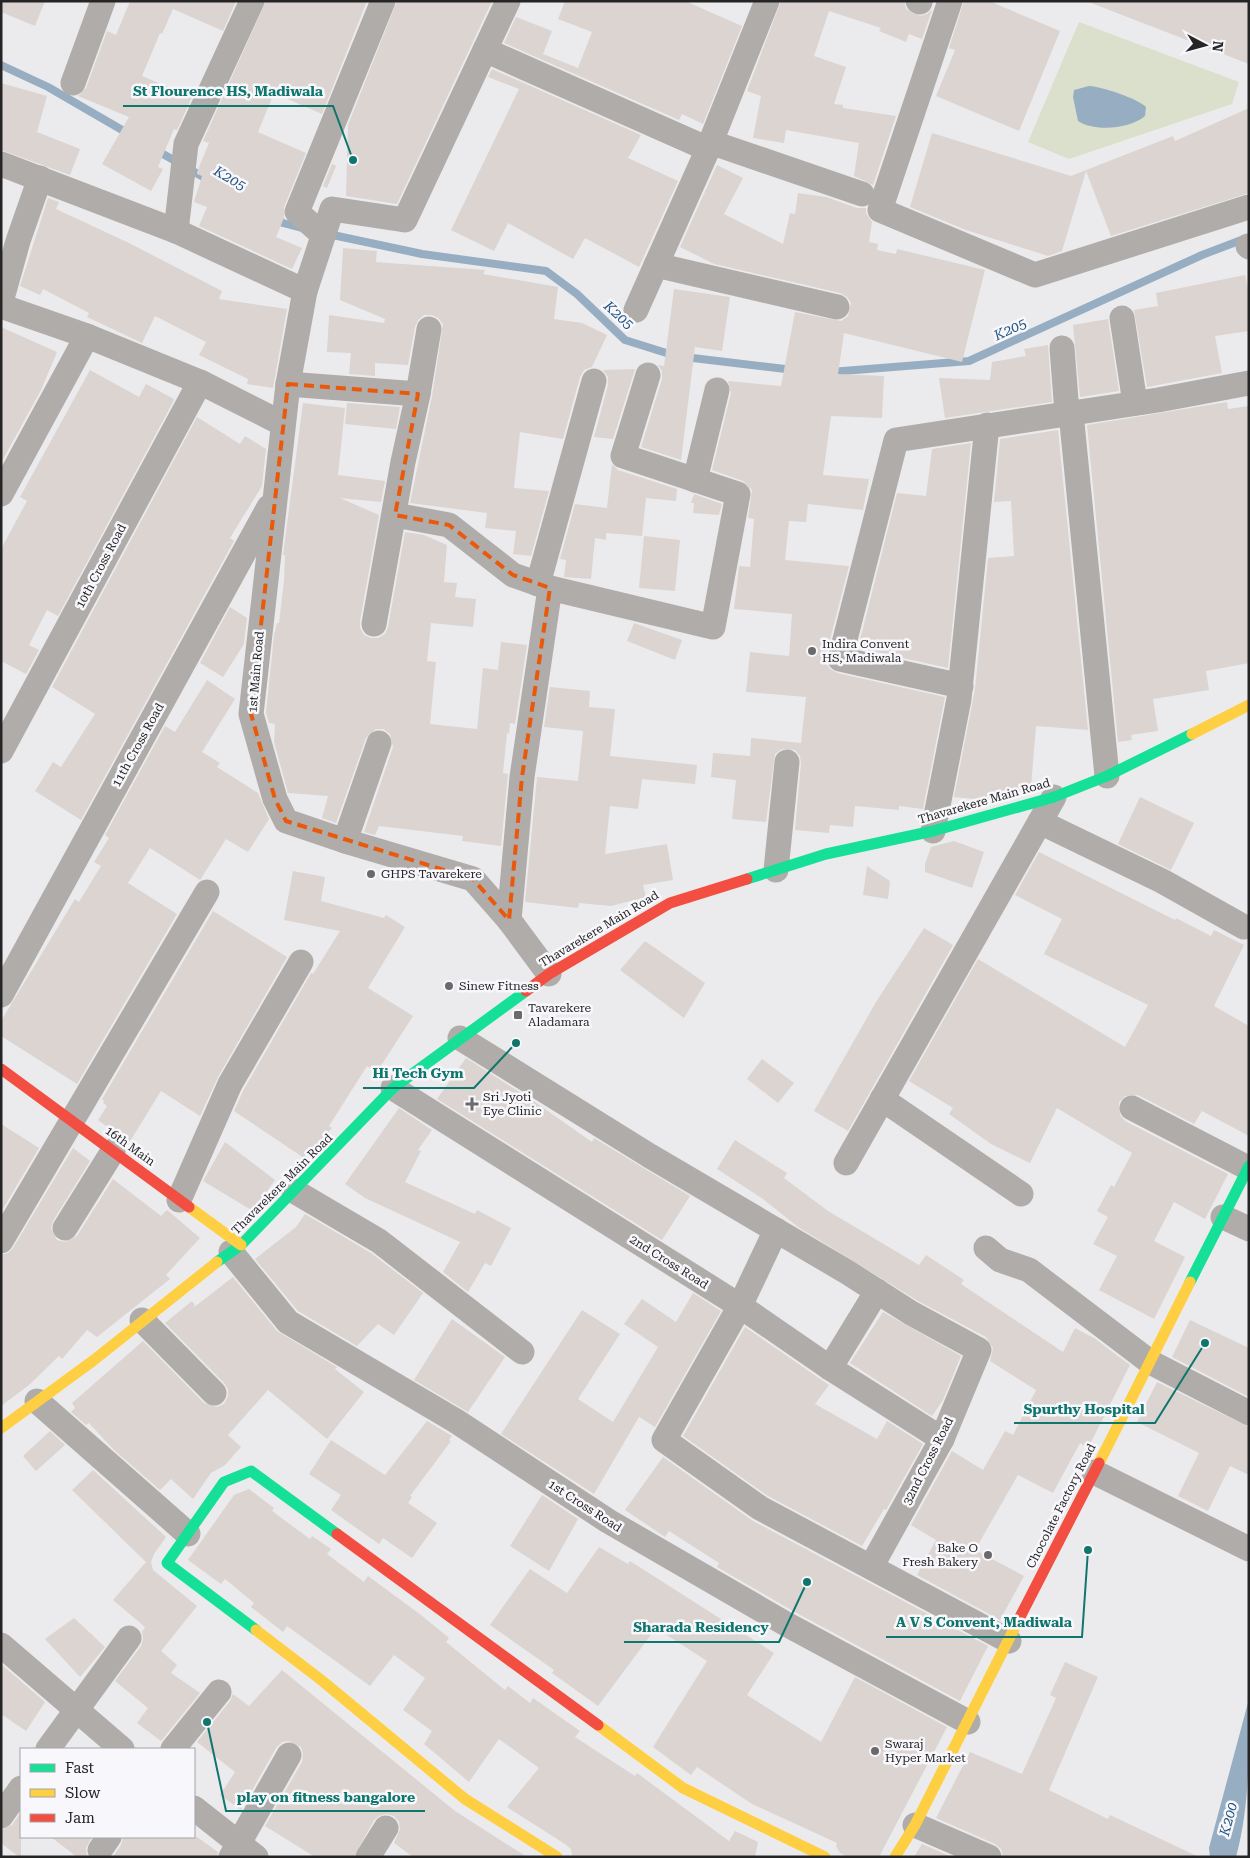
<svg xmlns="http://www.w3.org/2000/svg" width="1250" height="1858" font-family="'Roboto Serif',serif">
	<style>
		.green { fill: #dae0cb }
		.water { fill: #97adc2 }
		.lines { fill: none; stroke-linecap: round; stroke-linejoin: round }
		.stream { stroke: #97adc2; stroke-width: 8 }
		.building { fill: #dbd4d1 }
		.street { stroke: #b0acaa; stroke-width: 25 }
		.fast { stroke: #16e098; stroke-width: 11 }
		.slow { stroke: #ffcf43; stroke-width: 11 }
		.jam { stroke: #f24e42; stroke-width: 11 }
		.marked { fill: none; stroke: #e8590c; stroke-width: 4; stroke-dasharray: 10 6; stroke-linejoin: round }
		.poi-dot { fill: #6a6a6c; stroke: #f8f7fb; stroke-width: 2 }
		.labels { text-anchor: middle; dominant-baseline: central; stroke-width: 5; stroke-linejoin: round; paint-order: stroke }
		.street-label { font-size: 12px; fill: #252526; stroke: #f8f7fb }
		.poi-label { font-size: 12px; fill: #252526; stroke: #f8f7fb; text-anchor: start }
		.water-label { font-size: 14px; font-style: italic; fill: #24557f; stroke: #f8f7fb }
		.leader { fill: none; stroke: #0f766e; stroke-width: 2 }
		.callout-dot { fill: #0f766e; stroke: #f8f7fb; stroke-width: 2 }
		.callout-label { font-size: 14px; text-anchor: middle; font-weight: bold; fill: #0f766e; stroke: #f8f7fb; stroke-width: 5; stroke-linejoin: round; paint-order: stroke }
	</style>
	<rect width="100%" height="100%" fill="#ebebed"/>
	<!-- green -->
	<path class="green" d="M1079 22 1239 82 1232 104 1069 159 1028 142Z"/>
	<!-- water -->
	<g class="water">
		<path d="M1089 86C1103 87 1136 98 1146 107L1145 116C1130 129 1094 132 1078 121L1073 97 1074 90Z"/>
		<path d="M1249 1699C1249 1752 1250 1806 1236 1857H1210L1209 1848Z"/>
	</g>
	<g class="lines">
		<!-- stream -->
		<g class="stream">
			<path d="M1 65 48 87 129 134"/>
			<path d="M156 150 205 178"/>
			<path d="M273 217 283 223 302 228"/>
			<path d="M328 234 422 254 546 271 577 294 625 340 676 356 794 370"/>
			<path d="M830 372 969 361 1202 255 1244 239"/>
		</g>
	</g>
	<!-- building -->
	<g class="building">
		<path d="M1 1H45L35 26 1 12Z"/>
		<path d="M130 1H236L223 31 173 9 162 34 160 33 142 76 192 97 177 130 174 129 158 167 163 169 151 191 102 164 129 117 78 96 86 88 107 31 116 35Z"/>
		<path d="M266 1H367L322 114 274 93 258 132 306 153 284 207V218L276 237 302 248 292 269 199 226 207 207 194 202 202 176 197 174V172L209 143 203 141Z"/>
		<path d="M397 1H492L397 204 346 196 348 125Z"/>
		<path d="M565 1H685L742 26 703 124 682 114 679 120 504 43 516 17 552 31 543 54 578 68 592 32 558 19Z"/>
		<path d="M781 1H904L906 9 920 16 927 14 932 10 922 39 909 34 906 42 879 31 881 28 829 11 814 56 846 67 834 104 843 105V108L896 116 873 185 854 176 859 143 786 130 784 143 753 138 761 96 747 91Z"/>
		<path d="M964 1H989L1060 31 1019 131 936 96 955 50 949 48Z"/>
		<path d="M1091 1H1249V64L1091 3Z"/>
		<path d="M492 69 641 135 628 158 678 181 639 267 585 238 573 259 508 223 494 251 451 230 519 89 488 77Z"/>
		<path d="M1 83 47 96 37 132 80 149 70 175 1 150Z"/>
		<path d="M1249 108V193L1111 236 1086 171 1062 251 1048 256 966 230 910 207 932 133 1071 176 1173 136 1175 141Z"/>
		<path d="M332 164 336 166 327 188 323 186Z"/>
		<path d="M717 165 743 178 724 214 783 244 790 213 795 214 798 193 826 197 857 208H866V213L872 222 869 242 878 244 877 250 896 254 897 249 985 270 962 362 844 333 838 374 884 376 882 418 831 416 823 475 869 479 863 510 808 504 806 522 789 521 785 560 849 566 826 655V663L830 669 837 673 945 697 923 809 899 806V810L855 806 853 827 830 825 829 833 795 830 801 763 800 756 795 750 782 749 775 754 766 822 732 819 736 780 711 777 713 753 750 756 751 738 801 743 806 697 746 692 750 652 789 656 792 614 734 609 739 566 750 567 754 519 748 518 752 490 743 481 712 470 731 393 728 381 781 386 795 312 841 321 848 316 851 303 847 297 840 293 714 264 680 247Z"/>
		<path d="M48 198 59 202 56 209 129 243 222 291 219 299 287 309 273 388 247 384 248 379 199 355 206 342 155 316 142 343 87 317 89 313 43 289 40 295 20 286Z"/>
		<path d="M343 248 377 251 376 262 485 270 483 274 558 287 554 319 582 323 607 335 592 367 584 370 580 377 563 439 520 432 514 488 549 491 531 556 513 554 516 531 485 528 487 513 410 503 432 396 443 324 438 318 432 315H424L418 320 415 327 408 365 375 363V376L349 374 351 353 327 352 329 315 384 323 385 319 340 300Z"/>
		<path d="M1245 275 1249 294V331L1215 336 1222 373 1147 387 1134 310 1158 306 1156 293Z"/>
		<path d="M674 289 730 297 722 351 695 347 681 460 641 447 662 379V371L658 365 664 366Z"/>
		<path d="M1108 319 1119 391 1080 397 1073 325Z"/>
		<path d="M1 327 57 352 41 390 1 463Z"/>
		<path d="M1048 345 1052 402 945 418 939 378 990 380 992 362 1026 356 1024 349Z"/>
		<path d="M635 369 613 439 594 437 608 385V377L603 370Z"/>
		<path d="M90 370 139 397 146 384 174 399 173 402 58 616 47 610 29 645 39 650 26 674 1 661V549L27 501 20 497Z"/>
		<path d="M1227 402 1228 409 1249 406V663L1206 671 1209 690 1153 699 1158 731 1131 735 1132 740 1118 742 1087 425Z"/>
		<path d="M303 403 345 408 338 475 385 481 381 502 340 498 379 515 360 621V628L364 635 371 638H378L385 634 388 627 405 532 424 535 447 545 444 582 457 583 455 597 476 599 473 627 431 623 427 661 436 662 430 724 477 729 483 668 498 670 501 642 527 645 515 724 510 723 509 734 507 733 503 773 508 774 501 846 462 841 463 836 379 826 375 835 364 832 393 747 390 734 383 729H376L366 738 336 823 322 818 328 796 288 793 274 742 275 724 269 723 266 713 274 635 277 623H279L284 581 285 555H283Z"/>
		<path d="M347 403 400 407 396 429 345 424Z"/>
		<path d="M197 417 240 444 245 436 266 449 262 486 230 538 234 541 81 820 35 791 53 762 61 767 95 714 52 687Z"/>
		<path d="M1058 430 1088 730 1036 726 1031 787 1008 794 990 792 989 799 985 800 954 797 975 689 988 558 1014 556 1011 501 994 502 1000 439Z"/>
		<path d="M971 443 948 668 858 648 897 493 926 496 932 449Z"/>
		<path d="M612 464 618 470 677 489 676 501 646 498 642 536 606 533V540L595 538 591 579 564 577 566 560 560 559 575 504 607 508Z"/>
		<path d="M694 494 722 504 719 515 693 513 694 503H691Z"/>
		<path d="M644 536 680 540 675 591 639 588Z"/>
		<path d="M230 607 247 618 244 644 223 677 200 663Z"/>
		<path d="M634 623 682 640 675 660 627 641Z"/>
		<path d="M207 680 235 699 202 752 220 763 217 767 258 793 269 819 248 852 226 839 200 880 150 848 128 883 177 914 77 1084 1 1036V1021L75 899 79 902 101 866 94 862 109 838 105 835 165 726 175 732Z"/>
		<path d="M550 687 590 691 589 707 615 709 610 756 697 765 695 784 642 779 638 809 610 806 605 854 667 844 673 880 643 885 646 897 611 906 579 903 578 908 525 902 537 777 578 781 583 731 544 727Z"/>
		<path d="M1140 797 1194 823 1171 870 1118 844Z"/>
		<path d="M954 841 984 852 972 888 925 872V864L931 847Z"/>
		<path d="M1039 852 1175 920 1176 918 1211 936 1214 930 1244 945 1214 1006 1249 1026V1136L1202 1111 1194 1124 1138 1095 1125 1096 1119 1102 1120 1115 1125 1121 1228 1174 1205 1219 1174 1202 1154 1241 1185 1257 1154 1319 1099 1290 1117 1256 1093 1244 1108 1217 1097 1211 1111 1185 1114 1187 1132 1153 1057 1108 1030 1163 991 1144 949 1114 953 1108 909 1081 978 959 1125 1047 1148 1005 1044 954 1062 919 1015 895Z"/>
		<path d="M867 866 890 881 888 899 863 895Z"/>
		<path d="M293 871 325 877 321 901 384 918 386 915 405 927 368 988 413 1016 377 1072 367 1066 329 1126 332 1128 304 1158 234 1111 243 1091 311 973 313 974 340 931 284 920Z"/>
		<path d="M213 911 287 957 218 1077 200 1116 161 1091 129 1143 98 1120 107 1106 103 1103 104 1101 102 1099Z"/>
		<path d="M924 928 953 945 848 1131 814 1111 876 1002Z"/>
		<path d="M645 941 705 983 684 1018 620 970Z"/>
		<path d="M466 1058 532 1100 592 1142 594 1138 690 1196 662 1240 437 1099Z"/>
		<path d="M762 1059 794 1083 778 1103 747 1079Z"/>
		<path d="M399 1108 432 1130 418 1150 421 1151 405 1182 475 1214 477 1210 511 1228 491 1266 485 1263 468 1292 443 1272 460 1242 365 1198 345 1184Z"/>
		<path d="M1 1124 39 1148 1 1212Z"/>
		<path d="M735 1140 787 1173 784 1178 828 1211 919 1265 926 1255 964 1280 961 1284 1063 1352 1075 1328 1094 1338 1130 1365 1088 1448 1080 1443 1053 1493 1018 1475 975 1550 1024 1576 1000 1620 917 1575 936 1540 911 1525 952 1451 983 1470 1005 1431 1013 1435 1036 1390 990 1361 993 1348 986 1337 918 1301 798 1227 763 1199 717 1169Z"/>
		<path d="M225 1142 275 1180 253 1211 203 1181Z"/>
		<path d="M73 1148 90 1161 53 1221 51 1228 57 1240 65 1242 77 1236 113 1179 161 1216 167 1210 200 1238 166 1275 170 1279 97 1337 87 1330 62 1359 59 1356 29 1385 1 1406V1255L8 1253 13 1248Z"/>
		<path d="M305 1214 371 1253 423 1293 394 1335 378 1324 357 1346 298 1311 255 1259 296 1227Z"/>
		<path d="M233 1277 277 1331 337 1367 335 1369 364 1392 327 1439 268 1390 228 1435 241 1447 225 1465 211 1473 193 1499 171 1479 160 1490 114 1450 89 1423 86 1425 71 1412 75 1408 72 1403 143 1341 204 1403 217 1407 224 1404 228 1396V1389L224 1383 165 1323 192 1301 195 1305 193 1308Z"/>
		<path d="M693 1293 721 1311 655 1427 639 1417 594 1494 501 1434 582 1310 620 1334 578 1399 613 1422 658 1347 624 1324 642 1299 676 1322Z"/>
		<path d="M883 1312 961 1356 943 1400 932 1416 850 1363Z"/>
		<path d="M452 1319 505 1357 468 1412 414 1380Z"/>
		<path d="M1190 1320 1249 1348V1397L1172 1357Z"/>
		<path d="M745 1327 829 1385 815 1404 877 1439 887 1421 923 1444 886 1510 884 1509 862 1546 768 1496 683 1436Z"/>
		<path d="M1157 1382 1249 1427V1475L1230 1466 1208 1511 1178 1496 1199 1453 1137 1422Z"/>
		<path d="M427 1421 452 1436 449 1440 451 1441 410 1496 412 1497 408 1503 437 1523 412 1558 383 1538 379 1544 331 1510 341 1495 309 1474 331 1440 385 1475Z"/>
		<path d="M50 1431 65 1445 36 1471 23 1456Z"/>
		<path d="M663 1457 753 1521 988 1646 960 1701 793 1611 717 1567 719 1563 669 1531 665 1537 625 1510Z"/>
		<path d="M93 1470 166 1537 154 1554 151 1562 153 1570 197 1606 161 1651 177 1665 171 1673 200 1693 161 1741 137 1723 148 1708 115 1681 141 1646 143 1639 142 1632 145 1627 113 1600 146 1562 72 1490Z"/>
		<path d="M249 1489 274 1508 272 1511 310 1539 312 1536 331 1549 327 1554 364 1582 368 1576 421 1615 449 1638 446 1642 505 1690 508 1686 530 1703 533 1698 580 1731 575 1737 635 1776 637 1773 729 1841 735 1831 758 1842 755 1857H572L571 1849 565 1844 507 1807 539 1768 499 1739 469 1782 424 1744 432 1731 403 1710 425 1678 394 1655 370 1686 287 1626 283 1632 251 1607 254 1603 225 1579 221 1584 188 1560 234 1495Z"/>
		<path d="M542 1495 578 1519 549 1571 510 1546Z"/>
		<path d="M599 1547 628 1564 630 1561 774 1653 747 1695 821 1742 855 1677 947 1727 879 1857H848L840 1853 836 1846 837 1843 752 1804 697 1767 691 1775 653 1747 707 1661 656 1628 598 1706 552 1673 554 1670 490 1625 530 1569 567 1593Z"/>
		<path d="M74 1618 105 1647 80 1677 45 1639Z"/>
		<path d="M1065 1662 1098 1677 1049 1790 1108 1819 1110 1815 1199 1857H1003L1001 1849 995 1844 936 1818 970 1752 1022 1774 1056 1698 1050 1695Z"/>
		<path d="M1 1664 45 1702 26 1731 1 1714Z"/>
		<path d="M282 1670 455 1811 527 1857H413L394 1843 400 1829 399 1822 394 1816 386 1814 379 1816 374 1820 354 1857H315L265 1826 302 1762 303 1754 301 1747 289 1741 282 1742 276 1748 241 1810 220 1795 235 1772 197 1742 230 1701 233 1694 249 1706Z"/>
		<path d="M21 1812V1857H19L1 1843V1830L12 1825Z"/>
		<path d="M51 1837H92L86 1848 87 1857H77Z"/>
		<path d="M123 1837H197L218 1852 217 1857H113L121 1845Z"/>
		<path d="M922 1844 952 1857H914Z"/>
	</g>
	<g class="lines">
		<!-- street -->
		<g class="street">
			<path d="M508 1 405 220 332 209 305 291 288 384 251 714 275 799 286 821 345 841 473 879 509 920 549 974"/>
			<path d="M918 1 920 2"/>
			<path d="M950 1 880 210 1035 275 1249 207"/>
			<path d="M485 50 708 149 636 310"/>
			<path d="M73 83 103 1"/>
			<path d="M710 142 862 194"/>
			<path d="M708 149 767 1"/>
			<path d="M1 164 176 231 305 291"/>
			<path d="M176 231 186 144 252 1"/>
			<path d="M323 235 297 212 383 1"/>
			<path d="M1248 246 1249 247"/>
			<path d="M656 265 837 307"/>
			<path d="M1 302 18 241 40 178"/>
			<path d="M1 306 87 336 200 382 283 424"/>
			<path d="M1122 318 1135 403"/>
			<path d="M1062 348 1067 413"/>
			<path d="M288 384 418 394 403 462 374 624"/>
			<path d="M418 394 429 329"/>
			<path d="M1071 413 1107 776"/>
			<path d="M695 480 717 390"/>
			<path d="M1 494 87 336"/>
			<path d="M395 515 449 525 513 575 550 588 713 627 738 494 623 456 648 375"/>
			<path d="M538 584 594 381"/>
			<path d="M961 686 840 659 896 440 1158 400 1249 383"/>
			<path d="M1 751 200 382"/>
			<path d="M1040 822 1162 881 1244 927"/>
			<path d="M933 831 959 699 987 425"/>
			<path d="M345 841 379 743"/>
			<path d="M776 870 787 762"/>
			<path d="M509 920 522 777 550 588"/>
			<path d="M1 995 269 507"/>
			<path d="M460 1038 650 1156 847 1272 911 1313 979 1350 942 1439 871 1567"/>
			<path d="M393 1088 740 1306 830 1368 942 1439"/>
			<path d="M882 1099 1021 1194"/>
			<path d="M1132 1108 1248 1168"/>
			<path d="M846 1163 1054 797"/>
			<path d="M294 1191 379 1241 522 1352"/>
			<path d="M179 1200 230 1084 301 962"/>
			<path d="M1223 1217 1249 1229"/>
			<path d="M65 1228 113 1151"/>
			<path d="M776 1230 740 1306 664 1440 760 1508 1009 1641"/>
			<path d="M1 1241 207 892"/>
			<path d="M986 1248 1000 1260 1029 1270 1150 1362 1249 1413"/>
			<path d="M231 1252 288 1322 456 1421 608 1521 786 1624 968 1722"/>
			<path d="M142 1320 214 1393"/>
			<path d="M830 1368 877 1291"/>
			<path d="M37 1401 188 1534"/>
			<path d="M1094 1472 1249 1549"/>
			<path d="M1 1645 122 1749"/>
			<path d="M48 1749 129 1638"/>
			<path d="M173 1749 219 1692"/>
			<path d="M194 1808 256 1857"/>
			<path d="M1 1816 21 1788"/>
			<path d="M915 1825 989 1857"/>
			<path d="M100 1850 109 1837"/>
			<path d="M231 1857 289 1755"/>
			<path d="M368 1857 386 1828"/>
		</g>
		<!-- fast -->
		<g class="fast">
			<path d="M747 879 826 854 933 831 1054 797 1107 776 1192 734"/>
			<path d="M217 1262 241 1245 393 1088 526 991"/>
			<path d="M1190 1282 1249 1166"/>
			<path d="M256 1630 167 1563 224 1482 251 1471 337 1534"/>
		</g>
		<!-- slow -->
		<g class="slow">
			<path d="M1192 734 1249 705"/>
			<path d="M189 1207 241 1245"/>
			<path d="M1 1428 94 1360 217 1262"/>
			<path d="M1099 1463 1190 1282"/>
			<path d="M256 1630 320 1679 465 1799 557 1857"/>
			<path d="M598 1725 683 1788 825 1857"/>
			<path d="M895 1857 915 1825 1020 1617"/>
		</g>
		<!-- jam -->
		<g class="jam">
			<path d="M526 991 549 974 670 903 747 879"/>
			<path d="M1 1069 189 1207"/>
			<path d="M337 1534 598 1725"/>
			<path d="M1020 1617 1099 1463"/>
		</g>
	</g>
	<!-- marked area -->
	<path class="marked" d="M288 384 418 394 395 515 449 525 513 575 550 588 522 777 509 920 473 879 286 821 275 799 251 714Z"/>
	<!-- markers -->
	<g class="poi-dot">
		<circle cx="812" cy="651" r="5"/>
		<circle cx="371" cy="874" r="5"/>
		<circle cx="449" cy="986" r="5"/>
		<rect x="513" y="1010" width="10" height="10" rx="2.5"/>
		<path d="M469.5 1096.5h5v5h5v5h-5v5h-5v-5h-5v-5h5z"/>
		<circle cx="988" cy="1555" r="5"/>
		<circle cx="875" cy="1751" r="5"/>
	</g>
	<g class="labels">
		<!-- street labels -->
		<g class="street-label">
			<text transform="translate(101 566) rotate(-62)">10th Cross Road</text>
			<text transform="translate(256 672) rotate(-85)">1st Main Road</text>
			<text transform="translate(138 745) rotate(-61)">11th Cross Road</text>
			<text transform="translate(984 801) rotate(-16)">Thavarekere Main Road</text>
			<text transform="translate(599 929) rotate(-31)">Thavarekere Main Road</text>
			<text transform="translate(130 1146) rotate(36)">16th Main</text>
			<text transform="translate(282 1184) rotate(-45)">Thavarekere Main Road</text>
			<text transform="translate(669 1262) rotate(32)">2nd Cross Road</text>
			<text transform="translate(928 1461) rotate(-63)">32nd Cross Road</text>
			<text transform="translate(585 1506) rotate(33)">1st Cross Road</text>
			<text transform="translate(1061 1506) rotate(-63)">Chocolate Factory Road</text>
		</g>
		<!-- poi labels -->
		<g class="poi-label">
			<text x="822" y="644">Indira Convent<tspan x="822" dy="14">HS, Madiwala</tspan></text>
			<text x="381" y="874">GHPS Tavarekere</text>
			<text x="459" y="986">Sinew Fitness</text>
			<text x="528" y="1008">Tavarekere<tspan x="528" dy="14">Aladamara</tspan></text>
			<text x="483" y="1097">Sri Jyoti<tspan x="483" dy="14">Eye Clinic</tspan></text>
			<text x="978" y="1548" text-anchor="end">Bake O<tspan x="978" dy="14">Fresh Bakery</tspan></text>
			<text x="885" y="1744">Swaraj<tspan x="885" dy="14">Hyper Market</tspan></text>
		</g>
		<!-- water labels -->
		<g class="water-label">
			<text transform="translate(230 178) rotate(30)">K205</text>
			<text transform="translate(619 315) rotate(42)">K205</text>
			<text transform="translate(1010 329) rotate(-25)">K205</text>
			<text transform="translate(1228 1819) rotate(-75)">K200</text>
		</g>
	</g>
	<!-- callouts -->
	<path class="leader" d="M353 160L333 106H123M516 1043L474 1088H363M1205 1343L1155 1423H1014M1088 1550L1082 1637H886M807 1582L779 1642H624M207 1722L226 1811H425"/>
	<g class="callout-dot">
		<circle cx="353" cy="160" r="5"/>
		<circle cx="516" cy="1043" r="5"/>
		<circle cx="1205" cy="1343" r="5"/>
		<circle cx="1088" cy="1550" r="5"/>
		<circle cx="807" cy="1582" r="5"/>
		<circle cx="207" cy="1722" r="5"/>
	</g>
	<g class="callout-label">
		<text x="228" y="96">St Flourence HS, Madiwala</text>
		<text x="418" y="1078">Hi Tech Gym</text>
		<text x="1084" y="1414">Spurthy Hospital</text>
		<text x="984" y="1627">A V S Convent, Madiwala</text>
		<text x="701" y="1632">Sharada Residency</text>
		<text x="326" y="1802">play on fitness bangalore</text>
	</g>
	<!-- border -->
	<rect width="1250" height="1858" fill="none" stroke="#252526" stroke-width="5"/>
	<!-- legend -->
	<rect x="20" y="1748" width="175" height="90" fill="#f8f7fb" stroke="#a4a3a6"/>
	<rect x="30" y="1764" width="25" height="8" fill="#16e098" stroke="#a4a3a6"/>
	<text x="65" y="1773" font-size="15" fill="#252526">Fast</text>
	<rect x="30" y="1789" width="25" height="8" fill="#ffcf43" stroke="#a4a3a6"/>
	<text x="65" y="1798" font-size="15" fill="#252526">Slow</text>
	<rect x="30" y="1814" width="25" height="8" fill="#f24e42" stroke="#a4a3a6"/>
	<text x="65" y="1823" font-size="15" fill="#252526">Jam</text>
	<!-- north arrow -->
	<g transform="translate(1205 45) rotate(96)" stroke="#f8f7fb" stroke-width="4" paint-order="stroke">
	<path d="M0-4L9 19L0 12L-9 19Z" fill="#252526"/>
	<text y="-8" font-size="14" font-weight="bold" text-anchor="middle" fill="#252526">N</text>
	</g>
</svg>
